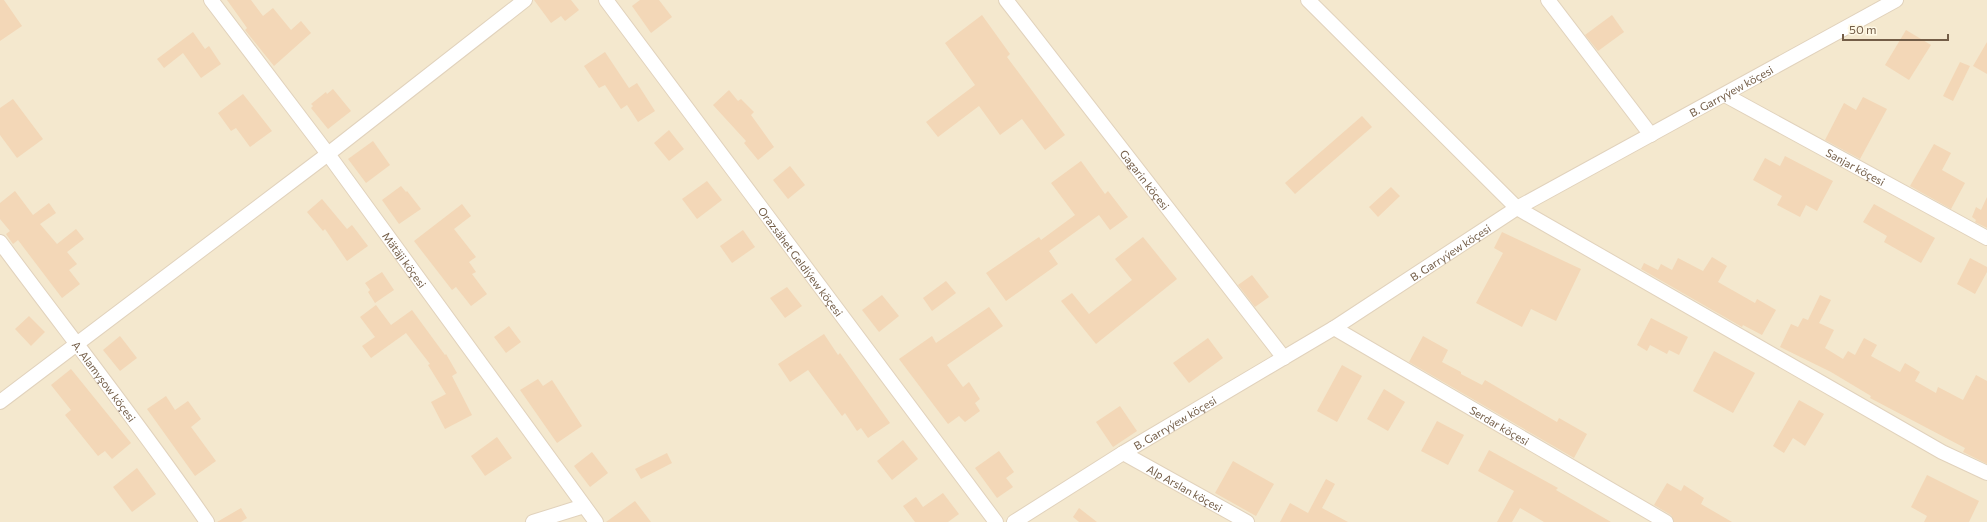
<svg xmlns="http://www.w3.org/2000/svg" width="1987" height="522" font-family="Commissioner,sans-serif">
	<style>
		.residential { fill: #f4e8ce }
		.building { fill: #f3d7b7 }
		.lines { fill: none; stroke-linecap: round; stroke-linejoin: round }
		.minor-casing { stroke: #e1d2bc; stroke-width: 16 }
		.minor { stroke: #fff; stroke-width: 14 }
		.labels { text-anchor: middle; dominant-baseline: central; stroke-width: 3; stroke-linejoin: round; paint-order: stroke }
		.street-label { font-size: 11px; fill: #735d47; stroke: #fff9e6 }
	</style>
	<rect width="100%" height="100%" fill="#fdf6e0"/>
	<!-- residential -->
	<rect class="residential" x="0" y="0" width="1987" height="522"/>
	<!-- building -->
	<g class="building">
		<path d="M0 0H4L22 26 0 41Z"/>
		<path d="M227 0H251L263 16 273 8 291 30 301 21 311 33 274 66 245 30 247 28Z"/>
		<path d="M534 0H571L579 10 565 21 561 16 551 23Z"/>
		<path d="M640 0H659L672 17 651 33 632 6Z"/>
		<path d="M982 15 1010 54 1007 57 1065 135 1045 150 1022 119 1000 135 979 106 938 137 926 122 975 85 945 43Z"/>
		<path d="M1612 15 1624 32 1598 51 1585 35Z"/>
		<path d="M1906 30 1931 45 1909 80 1885 65Z"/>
		<path d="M193 32 205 49 209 46 221 64 201 78 183 53 164 68 157 59Z"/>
		<path d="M1987 42V74L1973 66Z"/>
		<path d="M605 52 629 88 637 83 655 111 638 122 627 105 621 109 605 85 599 88 584 66Z"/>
		<path d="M1960 62 1970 66 1953 101 1943 96Z"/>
		<path d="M333 89 351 111 328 129 311 108 313 106 311 104 326 92 327 94Z"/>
		<path d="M729 90 738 101 741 99 754 112 751 115 774 147 758 160 744 143 746 141 713 105Z"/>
		<path d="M243 94 272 131 250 147 236 128 231 131 218 113Z"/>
		<path d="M1863 97 1887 109 1860 159 1825 140 1844 103 1856 110Z"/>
		<path d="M13 99 43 139 17 158 0 135V108Z"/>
		<path d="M1362 116 1372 127 1295 194 1285 183Z"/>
		<path d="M669 130 684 149 669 161 654 143Z"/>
		<path d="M373 141 390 165 366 183 348 159Z"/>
		<path d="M1934 144 1951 153 1942 170 1965 183 1951 209 1910 186Z"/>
		<path d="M1785 156 1833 181 1817 211 1806 205 1800 217 1777 205 1782 196 1753 180 1765 158 1780 166Z"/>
		<path d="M1081 161 1105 194 1108 191 1128 217 1110 230 1099 215 1049 251 1058 264 1006 301 986 273 1039 237 1041 240 1075 215 1051 183Z"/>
		<path d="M790 166 805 185 788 199 773 180Z"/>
		<path d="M707 181 722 200 697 219 682 199Z"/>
		<path d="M401 186 406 192 407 191 421 209 399 224 382 200Z"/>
		<path d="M1391 187 1400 196 1378 217 1369 207Z"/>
		<path d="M15 191 33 215 49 203 56 213 40 224 57 244 76 229 84 239 67 252 77 264 69 270 80 284 62 298 18 240 13 244 6 234 10 231 0 219V203Z"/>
		<path d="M1987 197V228L1975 222 1976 220 1972 217 1976 207 1981 210Z"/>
		<path d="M322 199 347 229 352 225 368 246 347 261 325 229 323 231 307 212Z"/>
		<path d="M462 204 471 216 454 229 476 257 469 262 476 272 472 274 487 294 471 306 456 287 452 290 414 241Z"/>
		<path d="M1874 204 1935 238 1921 263 1884 242 1887 236 1863 222Z"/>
		<path d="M743 230 755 247 732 263 720 246Z"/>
		<path d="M1502 232 1581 269 1556 321 1531 309 1522 327 1476 303 1503 253 1494 248Z"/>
		<path d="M1143 237 1177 279 1096 344 1061 301 1072 293 1089 314 1132 280 1115 259Z"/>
		<path d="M1712 257 1727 266 1718 282 1755 303 1757 299 1776 310 1762 335 1743 325 1742 327 1641 269 1644 263 1658 270 1661 264 1672 270 1678 258 1703 271Z"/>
		<path d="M1970 258 1987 267V272L1975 294 1957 284Z"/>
		<path d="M382 272 394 290 375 303 368 292 370 290 365 283Z"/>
		<path d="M1252 275 1269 297 1255 307 1238 285Z"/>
		<path d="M946 281 956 293 932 311 923 298Z"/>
		<path d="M787 287 802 306 785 318 770 298Z"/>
		<path d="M882 295 899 316 879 332 862 310Z"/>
		<path d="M1820 295 1831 300 1819 323 1834 330 1825 348 1843 359 1848 351 1855 355 1864 338 1877 345 1871 356 1900 372 1905 363 1920 372 1915 381 1936 393 1938 387 1963 400 1976 375 1987 381V464L1963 452 1965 448 1870 398 1871 396 1831 372 1780 347 1791 324 1798 327 1803 318 1808 320Z"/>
		<path d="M376 305 391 325 412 310 445 355 446 354 457 373 452 376 472 415 445 429 431 402 446 394 428 365 430 364 406 333 371 358 362 346 375 337 360 317Z"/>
		<path d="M989 307 1003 326 947 365 963 387 969 382 980 399 975 403 980 411 965 422 959 416 948 424 899 359 932 336 936 343Z"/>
		<path d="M29 316 45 332 31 346 15 329Z"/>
		<path d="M1651 318 1688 337 1679 355 1669 350 1667 354 1650 345 1647 351 1637 345Z"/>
		<path d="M509 326 521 342 506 353 494 337Z"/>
		<path d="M824 334 838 355 840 353 890 423 868 438 861 428 857 431 845 413 842 416 808 370 790 382 778 364Z"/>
		<path d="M120 336 137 358 120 371 103 350Z"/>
		<path d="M1423 336 1448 350 1442 362 1461 372V374L1482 385 1485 380 1557 422 1559 418 1587 434 1574 458 1409 362Z"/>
		<path d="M1208 338 1223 358 1189 383 1173 363Z"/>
		<path d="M1714 351 1755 373 1733 413 1693 391Z"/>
		<path d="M1342 365 1362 376 1337 422 1317 411Z"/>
		<path d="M71 369 131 443 112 459 105 451 98 456 65 415 71 410 51 385Z"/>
		<path d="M538 379 543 386 552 380 582 426 557 443 520 390Z"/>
		<path d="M1384 389 1405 402 1388 431 1367 419Z"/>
		<path d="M166 396 175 410 188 401 201 419 191 427 216 461 195 476 147 409Z"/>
		<path d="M1799 400 1824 414 1805 446 1793 438 1784 453 1773 446Z"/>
		<path d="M1120 406 1137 431 1113 447 1096 422Z"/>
		<path d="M1437 421 1464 435 1448 465 1421 451Z"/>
		<path d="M497 437 512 458 485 476 471 456Z"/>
		<path d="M903 440 918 459 892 480 877 461Z"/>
		<path d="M1489 450 1558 488 1556 490 1611 522H1544L1520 508 1512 522H1497L1514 491 1478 471Z"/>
		<path d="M999 451 1014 472 1006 478 1013 487 997 498 975 468Z"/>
		<path d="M592 452 608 473 590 487 574 466Z"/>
		<path d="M667 453 672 463 641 479 635 469Z"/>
		<path d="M1233 461 1274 484 1256 516 1215 493Z"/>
		<path d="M137 468 156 494 132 512 113 487Z"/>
		<path d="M1927 475 1979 501 1969 522H1924L1927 516 1911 507Z"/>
		<path d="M1326 479 1335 484 1322 508 1348 522H1280L1290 503 1308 513Z"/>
		<path d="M1667 483 1681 491 1684 485 1704 498 1701 504 1732 522H1674L1671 515 1654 505Z"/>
		<path d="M943 493 959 514 948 522H915L903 506 916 497 923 507Z"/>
		<path d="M635 501 651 522H606Z"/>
		<path d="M241 508 247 518 241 522H217Z"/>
		<path d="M1079 508 1097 522H1079L1073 517Z"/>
	</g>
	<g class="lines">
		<!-- minor casing -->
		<g class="minor-casing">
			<g id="minor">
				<path id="s1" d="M211 0 328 154 596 522"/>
				<path id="s2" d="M606 0 996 522"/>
				<path id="s3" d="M1006 0 1284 358"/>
				<path d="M1308 0 1517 208 1942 452 1987 473"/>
				<path d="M1548 0 1651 135"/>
				<path id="s4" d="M1725 95 1987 238"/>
				<path id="s5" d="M0 242C69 335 141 426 207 522"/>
				<path id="s6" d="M1334 328 1666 522"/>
				<path d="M0 402 328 154 525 0"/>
				<path id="s7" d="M1123 453 1247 522"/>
				<path d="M533 522 584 506"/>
				<path id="s8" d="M1014 522 1123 453 1334 328 1517 208 1896 0"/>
			</g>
		</g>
		<!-- minor -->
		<use href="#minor" class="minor"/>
	</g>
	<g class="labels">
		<!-- street labels -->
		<g class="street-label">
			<text stroke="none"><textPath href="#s8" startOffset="837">B. Garryýew köçesi</textPath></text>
			<text stroke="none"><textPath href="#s4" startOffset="149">Sanjar köçesi</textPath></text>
			<text stroke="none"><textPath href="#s3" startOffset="227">Gagarin köçesi</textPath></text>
			<text stroke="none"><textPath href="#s8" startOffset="513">B. Garryýew köçesi</textPath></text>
			<text stroke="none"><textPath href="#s1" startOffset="324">Mätäji köçesi</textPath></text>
			<text stroke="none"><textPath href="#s2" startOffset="326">Orazsähet Geldiýew köçesi</textPath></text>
			<text stroke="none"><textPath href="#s5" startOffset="174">A. Alamyşow köçesi</textPath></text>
			<text stroke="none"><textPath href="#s8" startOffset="189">B. Garryýew köçesi</textPath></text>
			<text stroke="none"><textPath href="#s6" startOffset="192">Serdar köçesi</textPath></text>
			<text stroke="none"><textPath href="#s7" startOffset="71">Alp Arslan köçesi</textPath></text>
		</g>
	</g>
	<!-- scale -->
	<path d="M1843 34v6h105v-6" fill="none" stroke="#735d47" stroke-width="2"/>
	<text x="1849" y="34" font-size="12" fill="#735d47" stroke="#fff9e6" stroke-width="3" paint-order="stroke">50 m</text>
</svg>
